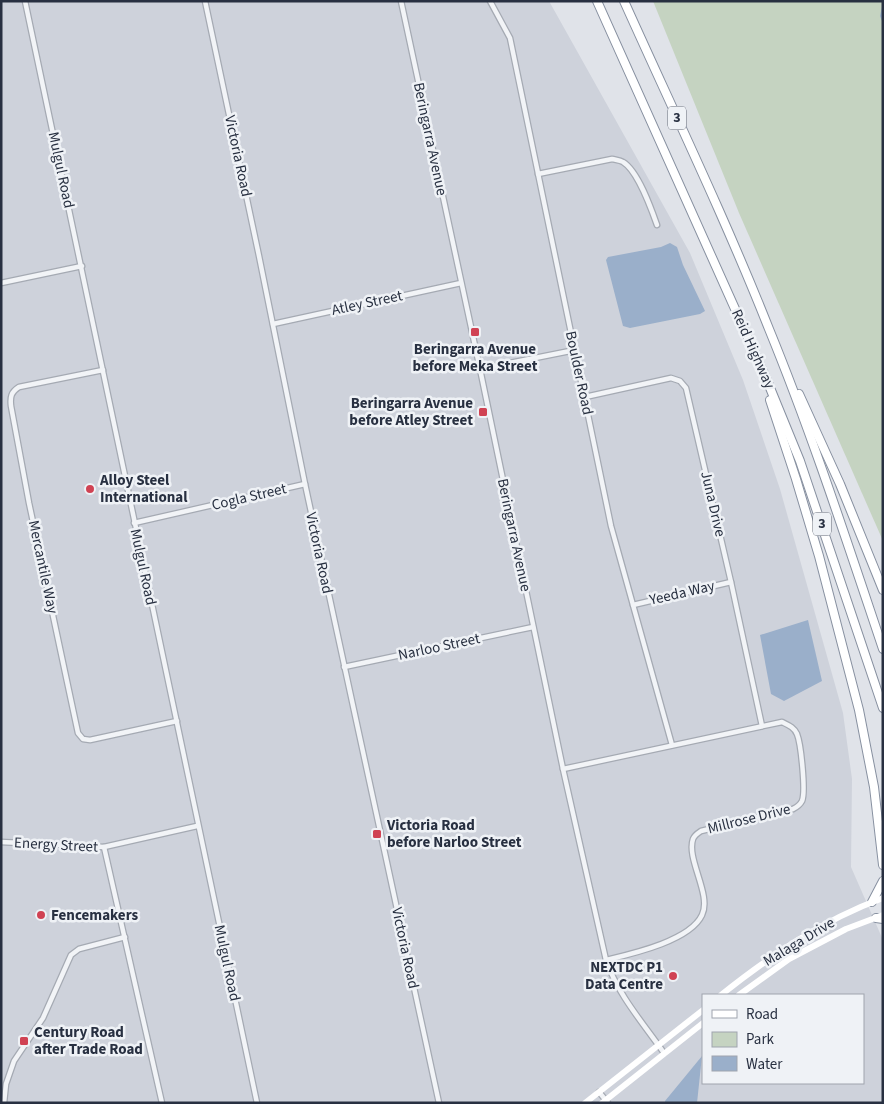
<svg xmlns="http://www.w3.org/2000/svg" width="884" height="1104" font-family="'Source Sans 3',sans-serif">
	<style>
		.built { fill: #ced2db; fill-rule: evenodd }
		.green { fill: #c5d3c1 }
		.water { fill: #9aafca }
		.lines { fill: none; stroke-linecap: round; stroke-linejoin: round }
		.stream { stroke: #9aafca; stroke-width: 2 }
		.street-casing { stroke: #a5aab3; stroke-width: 7 }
		.highway-casing { stroke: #8790a0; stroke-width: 10 }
		.street { stroke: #f2f4f7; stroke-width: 4.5 }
		.secondary { stroke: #fff; stroke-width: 6 }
		.highway { stroke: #fff; stroke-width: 8 }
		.poi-dot { fill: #d04253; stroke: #eff2f6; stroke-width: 2 }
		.labels { text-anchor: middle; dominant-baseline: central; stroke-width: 5; stroke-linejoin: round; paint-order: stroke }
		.shield { fill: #eff2f6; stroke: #646a77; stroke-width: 1 }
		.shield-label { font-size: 14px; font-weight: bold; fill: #283041 }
		.street-label { font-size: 15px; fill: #283041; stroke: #eff2f6 }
		.poi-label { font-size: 15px; font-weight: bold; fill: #283041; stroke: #eff2f6; text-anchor: start }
	</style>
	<rect width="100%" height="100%" fill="#e0e3e9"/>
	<!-- built -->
	<path class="built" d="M1 1H549L690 253 743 380 780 489 843 713 852 779 851 867 883 940V1103H1ZM703 995H863V1083H703Z"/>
	<!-- green -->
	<path class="green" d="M653 1H883V541L739 213Z"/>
	<!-- water -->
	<g class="water">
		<path d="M670 243 677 247 683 265 705 311 700 314 630 328 623 326 606 260 608 257 661 247Z"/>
		<path d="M808 620 822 681 784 701 771 694 760 635Z"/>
		<path d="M702 1056 697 1103H665V1101Z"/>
	</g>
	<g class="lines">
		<!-- stream -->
		<path class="stream" d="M883 7 881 16 883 21"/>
		<!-- street casing -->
		<g class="street-casing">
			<g id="street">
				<path d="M25 1 257 1103"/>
				<path d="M205 1 259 256 305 484 439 1103"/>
				<path d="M401 1 480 369 563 769 606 960C618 995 643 1023 664 1053"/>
				<path d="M490 1 510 38 611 526 672 745"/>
				<path d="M538 174 612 159C616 160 620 160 623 162 638 171 651 208 657 225"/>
				<path d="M1 283 82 266"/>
				<path d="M273 324 461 283"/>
				<path d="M480 369 575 350"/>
				<path d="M103 370 19 387C11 392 10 397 11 406L29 503 78 733 83 739 90 740 177 721"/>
				<path d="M585 397 671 378 680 381 686 388 731 582 762 726"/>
				<path d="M134 523 305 484"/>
				<path d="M633 605 731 582"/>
				<path d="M344 667 533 627"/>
				<path d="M563 769 782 722C788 725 794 727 797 734 801 744 806 792 802 801 800 805 797 807 793 809L701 831C698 833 694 836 693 839 686 859 712 895 702 915 690 941 631 954 606 960"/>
				<path d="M1 842 104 847 197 826"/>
				<path d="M104 847 162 1103"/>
				<path d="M599 1092 608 1103"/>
				<path d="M4 1103 6 1084 14 1061 43 1018 71 955 79 949 125 937"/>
			</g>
		</g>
		<!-- highway casing -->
		<g class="highway-casing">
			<g id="highway">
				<path d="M597 1 766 378 800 461 883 708"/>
				<path d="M624 1C673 110 725 218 769 329 812 434 847 542 883 649"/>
				<path d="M799 394 840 484 883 590"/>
				<path d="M770 400 796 479 819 556 859 710 874 787 883 865"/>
				<path d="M872 902 883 881"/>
				<path d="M876 918 883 919"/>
			</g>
		</g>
		<!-- street -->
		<use href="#street" class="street"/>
		<!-- secondary -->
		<g class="secondary">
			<path d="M721 995C770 956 823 920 883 898"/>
			<path d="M739 995 789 959 846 929 883 915"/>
			<path d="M585 1103 703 1010"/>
			<path d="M602 1103 703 1023"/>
		</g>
		<!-- highway -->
		<use href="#highway" class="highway"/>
	</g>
	<!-- markers -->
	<g class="poi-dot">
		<rect x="470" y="327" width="10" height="10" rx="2.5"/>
		<rect x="478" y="407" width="10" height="10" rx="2.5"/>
		<circle cx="90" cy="489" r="5"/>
		<rect x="372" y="829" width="10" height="10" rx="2.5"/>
		<circle cx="41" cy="915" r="5"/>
		<circle cx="673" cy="976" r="5"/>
		<rect x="19" y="1036" width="10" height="10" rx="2.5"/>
	</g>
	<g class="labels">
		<!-- shield labels -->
		<g class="shield">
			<rect x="668" y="106.5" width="18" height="23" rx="4"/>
			<rect x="813" y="512.5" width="18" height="23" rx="4"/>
		</g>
		<g class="shield-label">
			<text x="677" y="118">3</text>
			<text x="822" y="524">3</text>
		</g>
		<!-- street labels -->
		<g class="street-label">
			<text transform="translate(430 139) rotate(78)">Beringarra Avenue</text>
			<text transform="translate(238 156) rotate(78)">Victoria Road</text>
			<text transform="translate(61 170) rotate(78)">Mulgul Road</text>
			<text transform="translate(367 303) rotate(-12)">Atley Street</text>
			<text transform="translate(753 349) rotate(66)">Reid Highway</text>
			<text transform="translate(579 373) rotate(78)">Boulder Road</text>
			<text transform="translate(249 497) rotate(-13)">Cogla Street</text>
			<text transform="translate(713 504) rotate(77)">Juna Drive</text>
			<text transform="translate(514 535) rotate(78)">Beringarra Avenue</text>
			<text transform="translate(319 553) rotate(78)">Victoria Road</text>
			<text transform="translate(43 567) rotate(78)">Mercantile Way</text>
			<text transform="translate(143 567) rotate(78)">Mulgul Road</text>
			<text transform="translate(682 593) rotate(-13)">Yeeda Way</text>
			<text transform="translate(439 647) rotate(-12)">Narloo Street</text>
			<text transform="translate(749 819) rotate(-14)">Millrose Drive</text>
			<text transform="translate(56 845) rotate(3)">Energy Street</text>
			<text transform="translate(799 942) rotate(-31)">Malaga Drive</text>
			<text transform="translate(405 948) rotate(78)">Victoria Road</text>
			<text transform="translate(227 963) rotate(78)">Mulgul Road</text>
		</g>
		<!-- poi labels -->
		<g class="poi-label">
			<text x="475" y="349" text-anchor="middle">Beringarra Avenue<tspan x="475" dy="17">before Meka Street</tspan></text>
			<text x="473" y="403" text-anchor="end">Beringarra Avenue<tspan x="473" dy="17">before Atley Street</tspan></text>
			<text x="100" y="480">Alloy Steel<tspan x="100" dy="17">International</tspan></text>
			<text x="387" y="825">Victoria Road<tspan x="387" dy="17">before Narloo Street</tspan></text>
			<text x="51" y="915">Fencemakers</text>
			<text x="663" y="967" text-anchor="end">NEXTDC P1<tspan x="663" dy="17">Data Centre</tspan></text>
			<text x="34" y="1032">Century Road<tspan x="34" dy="17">after Trade Road</tspan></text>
		</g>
	</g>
	<!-- border -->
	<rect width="884" height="1104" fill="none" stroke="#283041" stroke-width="5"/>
	<!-- legend -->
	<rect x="702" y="994" width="162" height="90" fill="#eff2f6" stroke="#9fa4ae"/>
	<rect x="712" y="1010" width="25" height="8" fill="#ffffff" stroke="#9fa4ae"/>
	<text x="746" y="1019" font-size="15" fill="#283041">Road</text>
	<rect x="712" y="1032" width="25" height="15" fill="#c5d3c1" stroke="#9fa4ae"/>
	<text x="746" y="1044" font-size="15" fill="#283041">Park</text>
	<rect x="712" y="1056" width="25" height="15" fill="#9aafca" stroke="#9fa4ae"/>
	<text x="746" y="1069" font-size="15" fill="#283041">Water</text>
</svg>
